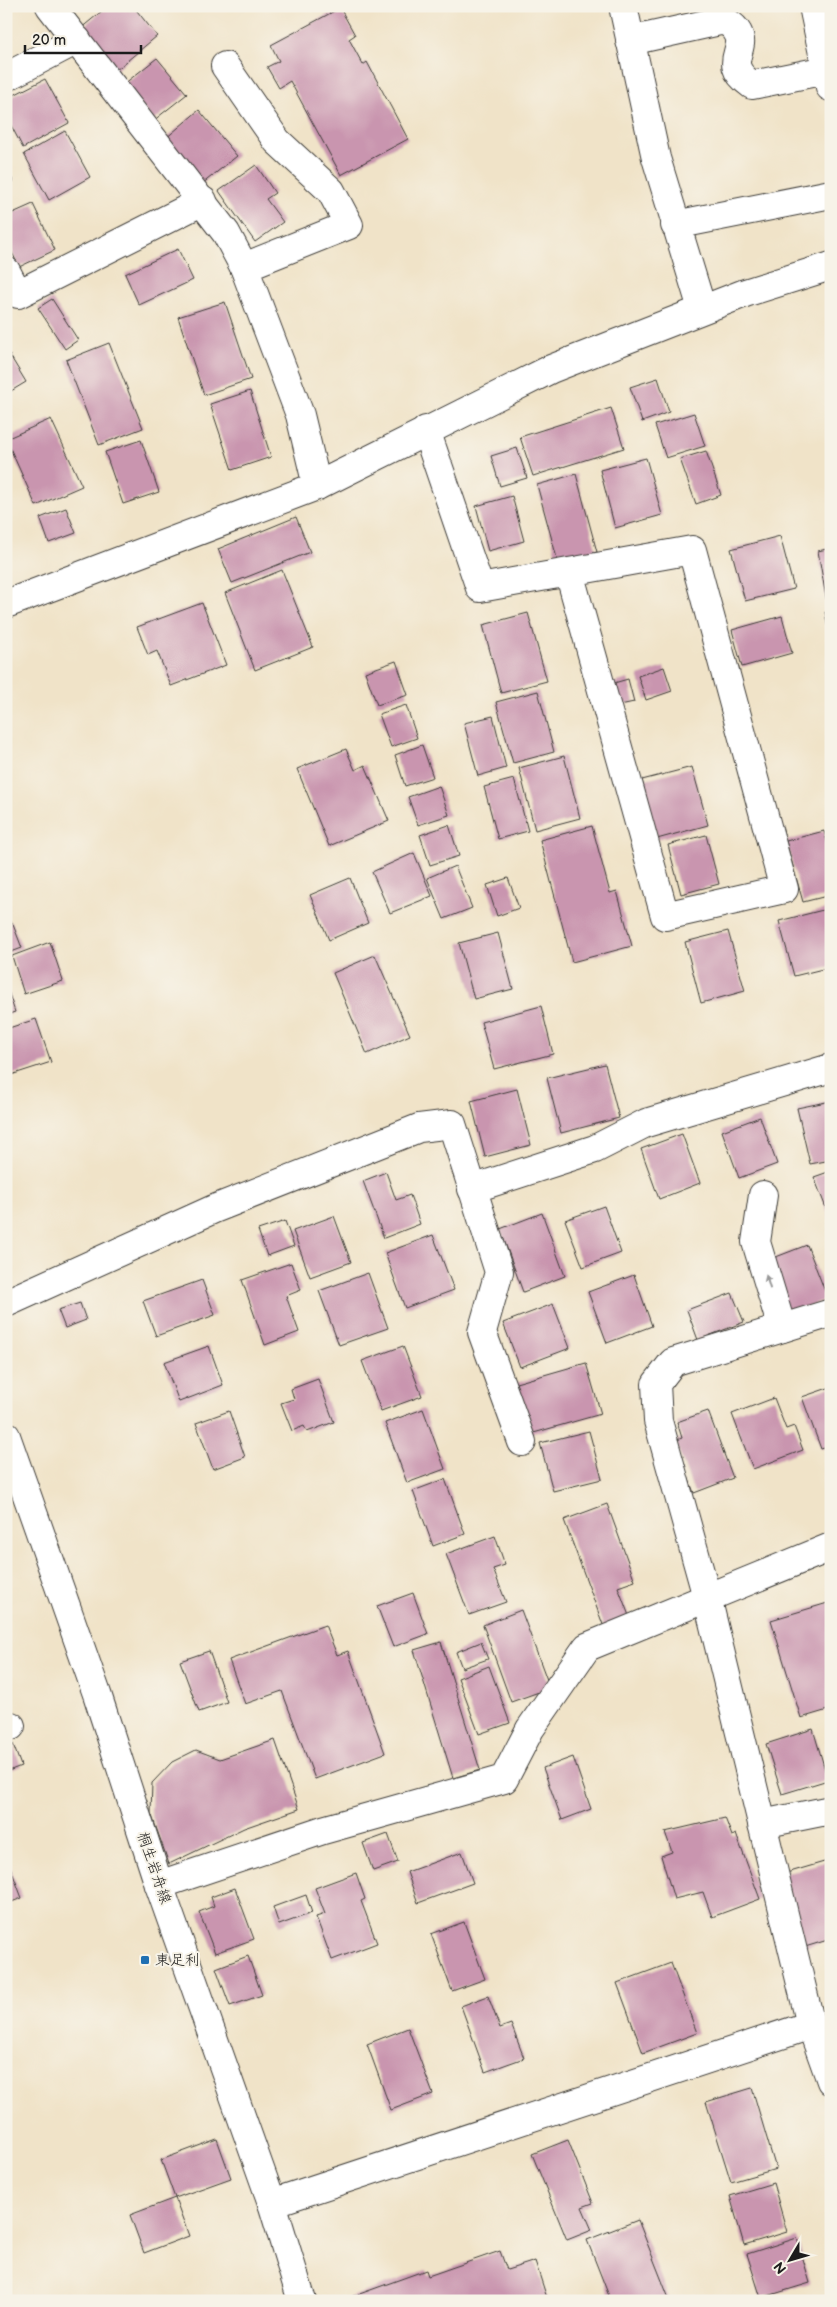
<svg xmlns="http://www.w3.org/2000/svg" width="837" height="2307" font-family="'Balsamiq Sans','Klee One',sans-serif">
	<style>
		.building { fill: #c995af }
		.lines { fill: none; stroke-linecap: round; stroke-linejoin: round }
		.minor-casing { stroke: #3c3a36; stroke-width: 30 }
		.major-casing { stroke: #3c3a36; stroke-width: 30 }
		.minor { stroke: #fff; stroke-width: 28 }
		.major { stroke: #fff; stroke-width: 28 }
		.oneway { fill: #999 }
		.poi-dot { fill: #1f6fb2; stroke: #f7f3e8; stroke-width: 2 }
		.labels { text-anchor: middle; dominant-baseline: central; stroke-width: 4; stroke-linejoin: round; paint-order: stroke }
		.street-label { font-size: 15px; fill: #1c1c1c; stroke: #f7f3e8 }
		.poi-label { font-size: 15px; fill: #1c1c1c; stroke: #f7f3e8; text-anchor: start }
	</style>
	<rect width="100%" height="100%" fill="#f7f3e8"/>
	<filter id="ink" filterUnits="userSpaceOnUse"><feTurbulence type="fractalNoise" baseFrequency=".02" numOctaves="2"/><feDisplacementMap in="SourceGraphic" scale="10" xChannelSelector="R" yChannelSelector="G"/><feConvolveMatrix kernelMatrix="1 2 1 2 8 2 1 2 1" color-interpolation-filters="sRGB"/></filter>
	<filter id="wash" filterUnits="userSpaceOnUse"><feTurbulence type="fractalNoise" baseFrequency=".0096" numOctaves="4" result="noise"/><feDisplacementMap in="SourceGraphic" scale="20" xChannelSelector="R" yChannelSelector="G"/><feGaussianBlur stdDeviation="1.12" result="paint"/><feColorMatrix in="noise" values="0 0 0 0 0 0 0 0 0 0 0 0 0 0 0 0 0 1.4 0 .05"/><feComposite in="paint" operator="in"/></filter>
	<g filter="url(#wash)">
		<rect width="100%" height="100%" fill="#f0e3c8"/>
		<g id="blocks">
			<!-- building -->
			<g class="building">
				<path d="M108 6H133L157 36 115 71 80 29Z"/>
				<path d="M340 8 355 35 349 39 363 65 367 62 408 139 341 175 290 81 279 88 267 67 279 61 271 45Z"/>
				<path d="M157 58 187 94 153 121 124 84Z"/>
				<path d="M45 79 69 123 23 148 6 116V99Z"/>
				<path d="M199 110 237 156 202 184 165 139Z"/>
				<path d="M65 131 90 177 49 200 24 154Z"/>
				<path d="M256 165 275 193 266 199 283 222 255 242 219 191Z"/>
				<path d="M6 167 13 181 6 184Z"/>
				<path d="M33 204 55 250 19 267 6 240V216Z"/>
				<path d="M178 249 193 280 139 305 125 274Z"/>
				<path d="M52 299 78 340 65 349 38 308Z"/>
				<path d="M225 302 251 379 204 395 178 317Z"/>
				<path d="M109 343 143 428 99 445 66 360Z"/>
				<path d="M6 349 26 382 6 394Z"/>
				<path d="M658 378 669 412 642 422 630 387Z"/>
				<path d="M250 391 271 457 232 470 210 404Z"/>
				<path d="M611 408 624 448 533 476 520 437Z"/>
				<path d="M694 413 705 446 666 458 655 425Z"/>
				<path d="M51 419 82 486 36 506 6 439Z"/>
				<path d="M141 440 159 492 123 504 105 452Z"/>
				<path d="M517 448 527 478 500 486 491 456Z"/>
				<path d="M706 451 721 495 696 504 680 459Z"/>
				<path d="M646 458 662 515 615 528 600 470Z"/>
				<path d="M576 474 597 552 558 562 537 485Z"/>
				<path d="M512 496 524 541 488 551 476 506Z"/>
				<path d="M66 508 76 533 49 543 40 518Z"/>
				<path d="M296 517 310 552 232 583 218 549Z"/>
				<path d="M780 536 794 589 745 601 731 549Z"/>
				<path d="M831 548V602L827 603 818 551Z"/>
				<path d="M282 570 313 647 255 670 225 593Z"/>
				<path d="M202 603 226 665 171 686 157 651 148 655 137 627Z"/>
				<path d="M831 611V640H830L825 612Z"/>
				<path d="M528 613 547 681 501 693 483 625Z"/>
				<path d="M782 616 792 653 742 667 732 630Z"/>
				<path d="M396 661 408 695 377 705 365 672Z"/>
				<path d="M664 667 672 691 646 700 638 676Z"/>
				<path d="M628 679 634 702 620 705 614 683Z"/>
				<path d="M538 691 554 752 513 763 496 702Z"/>
				<path d="M406 705 417 738 391 747 379 714Z"/>
				<path d="M493 716 506 768 478 776 464 723Z"/>
				<path d="M422 745 433 777 405 786 395 755Z"/>
				<path d="M346 749 355 770 365 765 389 821 329 846 297 769Z"/>
				<path d="M564 756 580 818 535 830 519 768Z"/>
				<path d="M692 767 708 825 657 839 642 780Z"/>
				<path d="M514 779 528 831 498 839 484 787Z"/>
				<path d="M439 786 449 815 418 825 408 797Z"/>
				<path d="M449 825 459 856 430 865 420 835Z"/>
				<path d="M592 826 610 893 617 891 632 946 572 962 540 840Z"/>
				<path d="M824 831 831 855V895L803 902 786 841Z"/>
				<path d="M706 835 719 884 681 894 668 845Z"/>
				<path d="M414 853 432 896 390 913 372 872Z"/>
				<path d="M455 866 472 908 444 919 427 878Z"/>
				<path d="M350 878 368 923 329 940 310 895Z"/>
				<path d="M508 878 519 908 497 916 487 885Z"/>
				<path d="M831 908V967L794 976 779 921Z"/>
				<path d="M12 922 22 948 6 954V925Z"/>
				<path d="M728 931 745 991 701 1003 685 942Z"/>
				<path d="M498 933 513 989 474 999 459 943Z"/>
				<path d="M50 942 63 981 24 994 12 956Z"/>
				<path d="M375 955 410 1035 367 1054 333 973Z"/>
				<path d="M7 988 15 1012 6 1015V989Z"/>
				<path d="M541 1006 553 1054 494 1069 481 1022Z"/>
				<path d="M36 1019 51 1062 11 1075 6 1061V1029Z"/>
				<path d="M605 1064 619 1118 561 1133 547 1078Z"/>
				<path d="M517 1089 531 1145 485 1157 471 1101Z"/>
				<path d="M831 1101V1160L810 1164 797 1108Z"/>
				<path d="M760 1117 777 1164 739 1178 722 1131Z"/>
				<path d="M682 1134 700 1183 659 1199 641 1149Z"/>
				<path d="M831 1171V1221L814 1177Z"/>
				<path d="M386 1172 396 1200 410 1195 420 1224 384 1238 363 1181Z"/>
				<path d="M604 1206 621 1253 583 1267 565 1220Z"/>
				<path d="M542 1213 565 1276 523 1292 500 1229Z"/>
				<path d="M334 1216 351 1262 310 1277 293 1231Z"/>
				<path d="M285 1221 294 1246 267 1256 258 1230Z"/>
				<path d="M433 1235 454 1290 405 1308 385 1253Z"/>
				<path d="M807 1245 828 1299 783 1315 763 1262Z"/>
				<path d="M291 1263 301 1290 286 1296 299 1332 265 1345 242 1280Z"/>
				<path d="M368 1273 388 1328 339 1345 319 1291Z"/>
				<path d="M634 1275 652 1326 607 1343 588 1292Z"/>
				<path d="M202 1280 215 1315 156 1336 143 1301Z"/>
				<path d="M732 1293 744 1322 698 1340 687 1310Z"/>
				<path d="M80 1303 86 1320 65 1328 58 1310Z"/>
				<path d="M553 1304 570 1348 520 1367 503 1323Z"/>
				<path d="M209 1346 223 1385 179 1402 164 1362Z"/>
				<path d="M403 1346 422 1396 381 1411 362 1361Z"/>
				<path d="M586 1363 601 1414 530 1434 516 1383Z"/>
				<path d="M318 1379 334 1422 307 1432 304 1426 292 1431 281 1403 294 1399 291 1389Z"/>
				<path d="M831 1387V1446L821 1449 802 1397Z"/>
				<path d="M774 1398 786 1429 794 1426 803 1450 753 1469 732 1414Z"/>
				<path d="M423 1409 445 1469 407 1483 385 1423Z"/>
				<path d="M229 1411 245 1457 213 1469 196 1423Z"/>
				<path d="M708 1411 733 1478 694 1493 675 1441 682 1438 677 1422Z"/>
				<path d="M589 1431 602 1479 553 1491 540 1443Z"/>
				<path d="M445 1479 465 1534 433 1546 413 1491Z"/>
				<path d="M607 1504 635 1581 618 1587 631 1621 605 1630 564 1520Z"/>
				<path d="M495 1536 505 1565 493 1569 506 1602 469 1615 446 1554Z"/>
				<path d="M413 1593 428 1634 393 1647 377 1606Z"/>
				<path d="M831 1602V1709L801 1718 771 1620Z"/>
				<path d="M521 1610 550 1688 511 1702 483 1625Z"/>
				<path d="M325 1625 337 1655 348 1651 385 1753 315 1779 282 1691 245 1704 229 1660Z"/>
				<path d="M441 1642 480 1770 453 1778 414 1650Z"/>
				<path d="M481 1642 488 1659 462 1668 456 1652Z"/>
				<path d="M209 1651 227 1702 199 1712 180 1661Z"/>
				<path d="M489 1666 510 1723 479 1734 458 1678Z"/>
				<path d="M813 1729 828 1780 782 1794 766 1744Z"/>
				<path d="M275 1740 299 1809 244 1828 169 1864 151 1813 152 1783 172 1762 196 1750 220 1759Z"/>
				<path d="M13 1744 21 1766 6 1772V1746Z"/>
				<path d="M573 1757 591 1809 562 1820 543 1768Z"/>
				<path d="M725 1818 732 1836 736 1834 760 1899 712 1917 703 1892 674 1899 661 1856 672 1852 665 1832Z"/>
				<path d="M388 1834 398 1862 373 1871 363 1843Z"/>
				<path d="M462 1852 473 1883 418 1903 407 1872Z"/>
				<path d="M6 1856 22 1898 6 1904Z"/>
				<path d="M831 1860V1939L805 1947 783 1874Z"/>
				<path d="M356 1873 365 1899 361 1901 377 1943 332 1960 316 1917 325 1914 315 1888Z"/>
				<path d="M235 1888 254 1939 215 1953 199 1912 214 1906 211 1897Z"/>
				<path d="M306 1895 312 1913 279 1925 273 1907Z"/>
				<path d="M464 1922 485 1979 452 1991 431 1934Z"/>
				<path d="M248 1956 262 1995 230 2006 216 1968Z"/>
				<path d="M671 1963 697 2033 643 2053 617 1983Z"/>
				<path d="M488 1996 500 2028 511 2024 524 2058 485 2072 461 2006Z"/>
				<path d="M408 2028 433 2094 391 2110 367 2044Z"/>
				<path d="M752 2088 776 2169 731 2182 706 2102Z"/>
				<path d="M217 2139 231 2178 175 2198 161 2160Z"/>
				<path d="M568 2140 593 2203 582 2207 592 2230 567 2240 532 2154Z"/>
				<path d="M773 2183 787 2232 744 2245 730 2196Z"/>
				<path d="M175 2198 189 2236 144 2253 130 2215Z"/>
				<path d="M638 2220 670 2301H611L587 2240Z"/>
				<path d="M797 2238 810 2283 761 2298 747 2254Z"/>
				<path d="M500 2251 507 2270 535 2261 548 2301H340L426 2270 428 2276Z"/>
			</g>
		</g>
	</g>
	<g filter="url(#ink)">
		<use href="#blocks" fill-opacity="0" stroke="#3c3a36" stroke-width="1"/>
		<g class="lines">
			<!-- minor casing -->
			<g class="minor-casing">
				<g id="minor">
					<path d="M50 6 226 233 244 267 300 415 317 486"/>
					<path d="M623 6 656 158 702 309"/>
					<path d="M813 6 830 87"/>
					<path d="M630 41 724 20C728 23 734 26 736 30 751 50 718 61 752 85L826 70"/>
					<path d="M225 66 277 141 331 191 349 225 244 267"/>
					<path d="M6 77 77 40"/>
					<path d="M675 225 831 194"/>
					<path d="M6 271 18 294 203 201"/>
					<path d="M426 430 480 588 692 550 784 889 665 916 569 572"/>
					<path d="M6 604 317 486 551 369 745 293 831 266"/>
					<path d="M472 1189 595 1149 646 1123 831 1068"/>
					<path d="M763 1195 756 1242 782 1328"/>
					<path d="M6 1303 214 1209 419 1128 452 1124 499 1272 482 1332 522 1442"/>
					<path d="M831 1313 673 1362 656 1384 658 1421 707 1597 811 2025 831 2081"/>
					<path d="M6 1727 11 1726"/>
					<path d="M762 1824 831 1810"/>
					<path d="M159 1885 323 1830 504 1779 530 1729 587 1647 831 1547"/>
					<path d="M272 2203 811 2025"/>
				</g>
			</g>
			<!-- major casing -->
			<g class="major-casing">
				<path id="major" d="M6 1436 97 1694 159 1885 272 2203 302 2301"/>
			</g>
			<!-- minor -->
			<use href="#minor" class="minor"/>
			<!-- major -->
			<use href="#major" class="major"/>
		</g>
		<!-- one-way arrows -->
		<defs><path id="oneway-solid" d="M-6-.8H1V-3.2L6.5 0L1 3.2V.8H-6Z" transform="scale(1.25)"/></defs>
		<use class="oneway" href="#oneway-solid" transform="translate(768 1282) rotate(-107)"/>
	</g>
	<!-- markers -->
	<rect class="poi-dot" x="140" y="1955" width="10" height="10" rx="2.5"/>
	<g class="labels">
		<!-- street labels -->
		<g class="street-label">
			<text transform="translate(154 1868) rotate(71)">桐生岩舟線</text>
		</g>
		<!-- poi labels -->
		<g class="poi-label">
			<text x="155" y="1960">東足利</text>
		</g>
	</g>
	<!-- margin -->
	<rect width="837" height="2307" fill="none" stroke="#f7f3e8" stroke-width="25"/>
	<!-- north arrow -->
	<g transform="translate(790 2260) rotate(232)" stroke="#f7f3e8" stroke-width="4" paint-order="stroke">
	<path d="M0-4L9 19L0 12L-9 19Z" fill="#1c1c1c"/>
	<text y="-8" font-size="14" font-weight="bold" text-anchor="middle" fill="#1c1c1c">N</text>
	</g>
	<!-- scale -->
	<path d="M25 45v8h116v-8" fill="none" stroke="#1c1c1c" stroke-width="2.5"/>
	<text x="32" y="45" font-size="15" fill="#1c1c1c" stroke="#f7f3e8" stroke-width="4" paint-order="stroke">20 m</text>
</svg>
